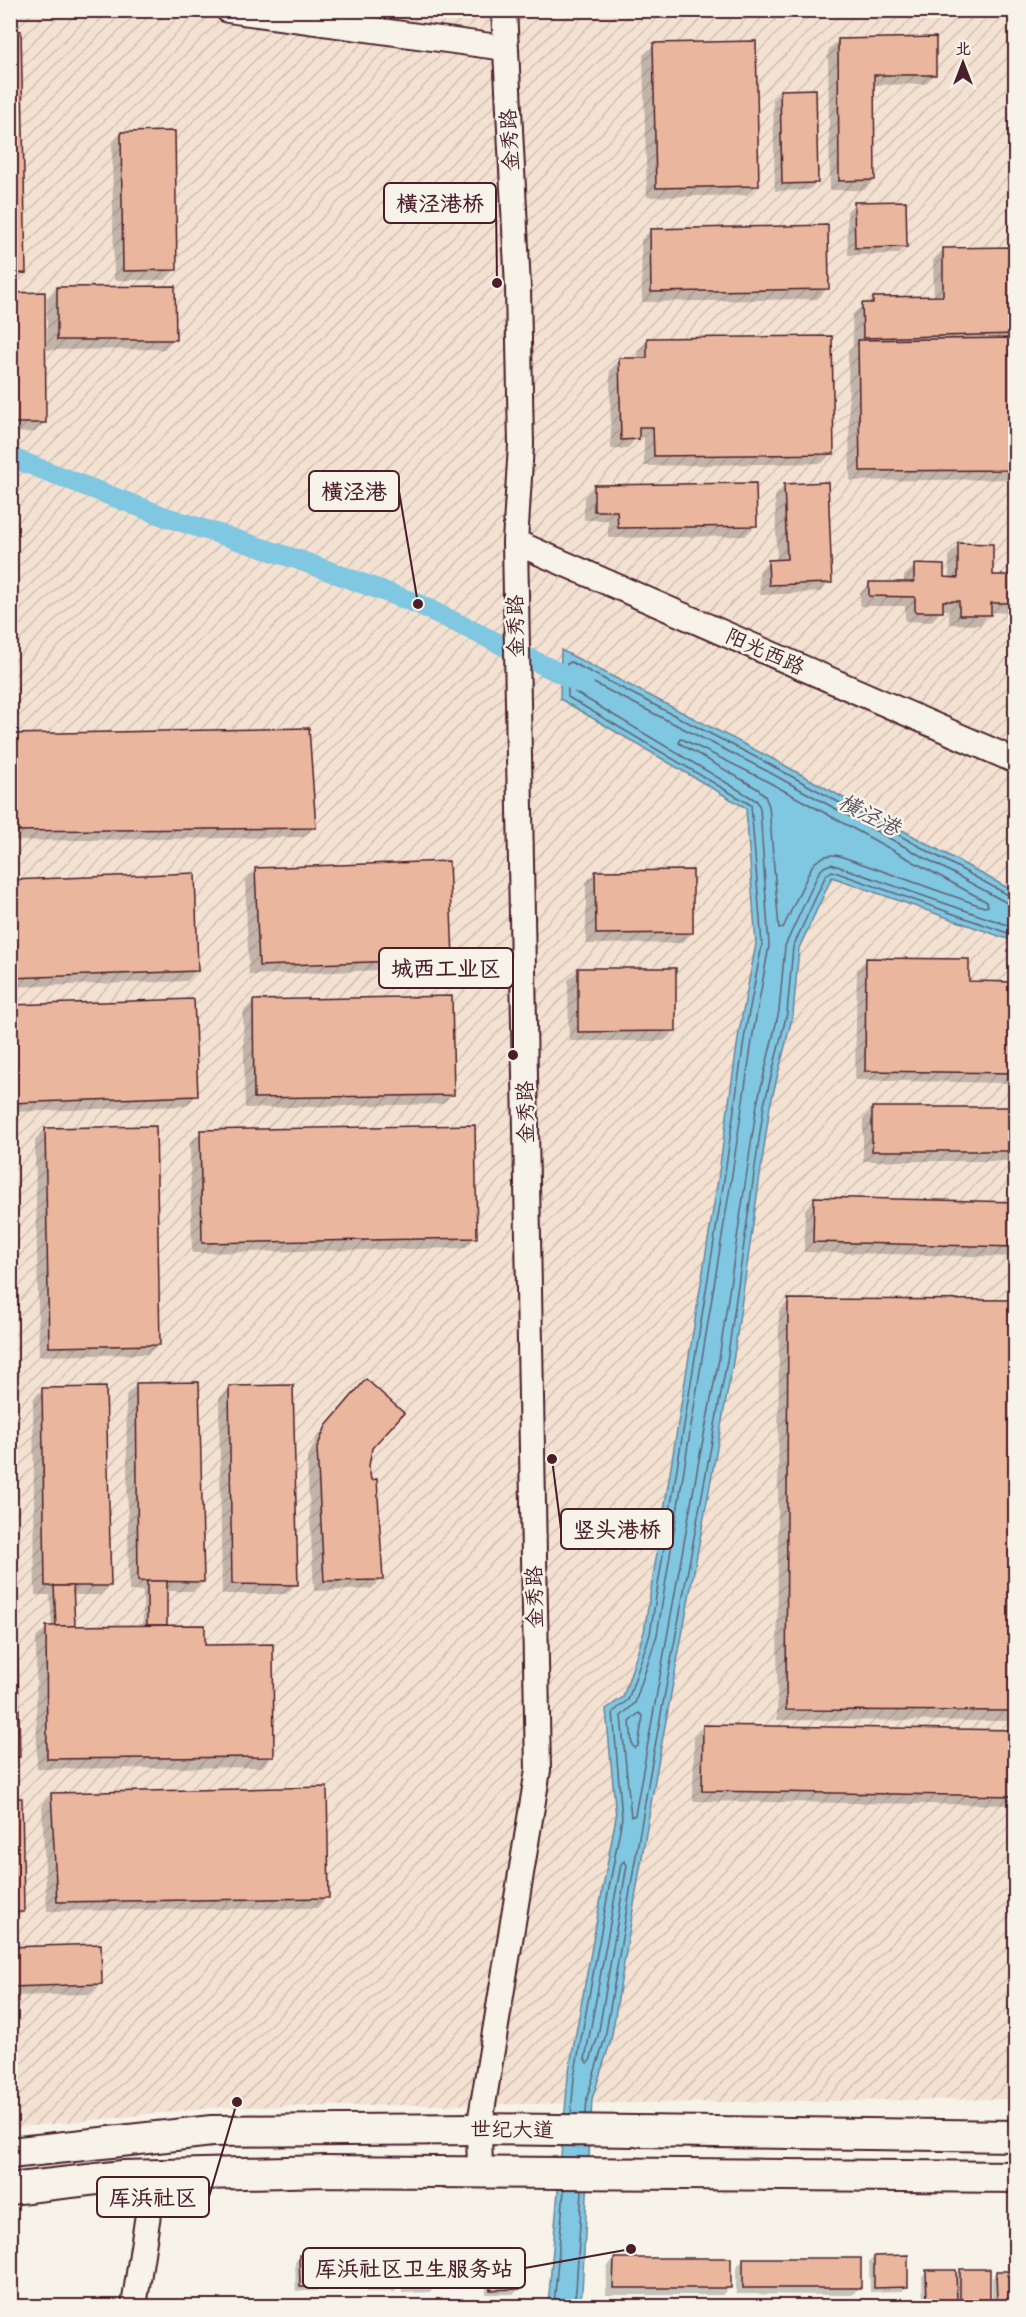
<svg xmlns="http://www.w3.org/2000/svg" width="1026" height="2317" font-family="Pangolin,'LXGW WenKai TC',sans-serif">
	<style>
		.industrial { fill: url(#industrial-furrows) }
		.water { fill: #80c7e1; stroke: #6a8498; stroke-width: 1.5 }
		.shadow { fill: #0003 }
		.lines { fill: none; stroke-linecap: round; stroke-linejoin: round }
		.shore { stroke: #606274; stroke-width: 1.5 }
		.canal { stroke: #80c7e1; stroke-width: 20 }
		.building { fill: #ebb69e; stroke: #4a1f2b; stroke-width: 1.5 }
		.minor-casing { stroke: #4a1f2b; stroke-width: 28 }
		.major-casing { stroke: #4a1f2b; stroke-width: 34 }
		.minor { stroke: #f7f3e8; stroke-width: 24 }
		.major { stroke: #f7f3e8; stroke-width: 30 }
		.labels { text-anchor: middle; dominant-baseline: central; stroke-width: 5; stroke-linejoin: round; paint-order: stroke }
		.street-label { font-size: 21px; fill: #4a1f2b; stroke: #f7f3e8 }
		.water-label { font-size: 22px; font-style: italic; fill: #5a5162; stroke: #f7f3e8 }
		.leader { fill: none; stroke: #4a1f2b; stroke-width: 2 }
		.callout-dot { fill: #4a1f2b; stroke: #f7f3e8; stroke-width: 2 }
		.callout { fill: #f7f3e8; stroke: #4a1f2b; stroke-width: 2 }
		.callout-label { font-size: 22px; text-anchor: middle; font-weight: bold; fill: #4a1f2b }
	</style>
	<defs>
		<pattern id="industrial-furrows" width="10" height="10" patternUnits="userSpaceOnUse" patternTransform="scale(1.5)"><rect width="10" height="10" fill="#f3e1d2"/><path d="M-1 1l2-2M0 10L10 0M9 11l2-2" fill="none" stroke="#d2c1b4"/></pattern>
	</defs>
	<rect width="100%" height="100%" fill="#f7f3e8"/>
	<filter id="ink" filterUnits="userSpaceOnUse"><feTurbulence type="fractalNoise" baseFrequency=".0167" numOctaves="2"/><feDisplacementMap in="SourceGraphic" scale="12" xChannelSelector="R" yChannelSelector="G"/><feConvolveMatrix kernelMatrix="1 2 1 2 8 2 1 2 1" color-interpolation-filters="sRGB"/></filter>
	<g filter="url(#ink)">
		<!-- industrial -->
		<path class="industrial" d="M10 11H1015V2099L222 2107 11 2128Z"/>
		<!-- water -->
		<g class="water">
			<path d="M561 650 771 758 1015 892 1016 942 832 877 799 948 793 1014 770 1106 733 1362 656 1774 611 2040 592 2099 582 2292 579 2306H548L568 2076 616 1817 606 1709 623 1697 644 1632 718 1179 739 1032 756 944 746 808 560 699Z"/>
			<path d="M761 2303 907 2304 908 2306H761Z"/>
		</g>
		<!-- shadow -->
		<g class="shadow">
			<path d="M564 10H719L564 16Z"/>
			<path d="M10 33 24 273 14 283H10Z"/>
			<path d="M838 40 935 74 925 84 873 85 874 180 864 190H830L828 51Z"/>
			<path d="M654 45 758 185 747 195 647 197 643 55Z"/>
			<path d="M781 91 816 183 809 190 775 191 773 99Z"/>
			<path d="M122 133 175 270 165 280H114L112 144Z"/>
			<path d="M855 204 905 247 898 254 848 255 847 211Z"/>
			<path d="M651 230 827 289 817 299 642 302 641 240Z"/>
			<path d="M943 250 1014 334 1008 340H1016V477L1013 479 850 481 848 352 853 347 852 315 863 305H868L874 299 934 297 933 260Z"/>
			<path d="M57 289 174 339 164 349 47 350V299Z"/>
			<path d="M10 294 45 422 35 432 10 433Z"/>
			<path d="M648 340 832 453 822 463 644 466V437H637L627 449H611L610 370 620 360 638 359V350Z"/>
			<path d="M785 485 830 582 820 592 760 595 759 571 769 561H777L775 496Z"/>
			<path d="M594 487 755 526 745 536 608 538V520H584V497Z"/>
			<path d="M959 545 991 576H1016V613L990 612 980 625 949 624V610H942L931 622 905 621V606H860V593L870 583H904V576L915 566 942 579H949V555Z"/>
			<path d="M10 736 314 827 304 837 10 841Z"/>
			<path d="M256 870 451 958 441 968 249 975 245 880Z"/>
			<path d="M596 872 692 933 682 943 586 944V882Z"/>
			<path d="M10 882 197 970 187 981 10 987Z"/>
			<path d="M867 959 967 983 1016 984V1077L1010 1083 855 1080 857 969Z"/>
			<path d="M578 970 675 1031 664 1041H569L568 980Z"/>
			<path d="M253 1002 453 1094 442 1104 245 1108 243 1012Z"/>
			<path d="M10 1007 196 1096 186 1106 10 1112Z"/>
			<path d="M873 1108H1016V1157L1011 1161H863V1119Z"/>
			<path d="M45 1129 159 1344 148 1354 39 1356 35 1140Z"/>
			<path d="M201 1132 475 1238 465 1248 192 1253 190 1142Z"/>
			<path d="M815 1199 1016 1204V1252L1011 1257 804 1252 805 1209Z"/>
			<path d="M789 1301 1016 1302V1721L777 1720 779 1311Z"/>
			<path d="M366 1381 368 1466 382 1579 371 1589 314 1591 307 1459 317 1438Z"/>
			<path d="M136 1385 203 1581 193 1591H165V1624L163 1626 204 1646 272 1757 262 1767 37 1769 36 1638 46 1628H52L50 1595H35L33 1399 43 1389 110 1585 100 1595H72L71 1627H143V1591H129L126 1395Z"/>
			<path d="M230 1388 296 1584 286 1594H222L219 1398Z"/>
			<path d="M10 1630 18 1757 10 1764Z"/>
			<path d="M704 1727 1016 1731V1805L693 1801 694 1737Z"/>
			<path d="M52 1794 327 1897 317 1908 47 1911 42 1804Z"/>
			<path d="M10 1800 22 1912 10 1922Z"/>
			<path d="M10 1948 100 1984 90 1994 10 1996Z"/>
			<path d="M337 2255 365 2264 371 2258 399 2265 407 2258 434 2288 430 2292 402 2293V2285L394 2292H367V2283L360 2289 333 2290 332 2260Z"/>
			<path d="M300 2257 328 2286 323 2291H296L295 2261Z"/>
			<path d="M874 2257 906 2287 901 2291 870 2292 869 2262Z"/>
			<path d="M491 2259 519 2289 514 2294H486V2264Z"/>
			<path d="M614 2259 730 2287 722 2295H606L607 2267Z"/>
			<path d="M744 2259 860 2287 852 2295 736 2294V2267Z"/>
			<path d="M961 2270 988 2300 984 2305H956V2300L950 2306H923L922 2276 927 2271 955 2276Z"/>
			<path d="M1016 2272V2306H992V2278L997 2273Z"/>
		</g>
		<g class="lines">
			<!-- shore -->
			<g class="shore">
				<path d="M680 738 761 778 987 902 988 906 984 907 840 856C829 853 820 856 812 866L783 928 779 929 769 806 765 796 758 789 679 743Z"/>
				<path d="M1016 904 1007 903 765 770 578 675 574 676 575 692 757 801 760 808 769 946 753 1034 731 1181 657 1635 635 1703 621 1716 631 1817 635 1815 698 1465 719 1359 757 1104 779 1011 785 946 819 872 824 867 831 864 1016 928"/>
				<path d="M639 1713 643 1716 638 1746 635 1748 632 1745 630 1721Z"/>
				<path d="M624 1861 627 1865 598 2036 590 2061 587 2063 585 2059 621 1864Z"/>
				<path d="M571 2114 574 2077 622 1818 613 1712 628 1700 650 1634 724 1180 745 1033 762 945 751 805 568 697 567 664 571 662 769 764 1010 896 1016 897"/>
				<path d="M586 2114 587 2097 605 2038 650 1773 727 1361 764 1105 787 1013 793 947 826 875 832 871 1016 936"/>
				<path d="M554 2306 564 2190"/>
				<path d="M573 2306 576 2291 582 2190"/>
			</g>
			<!-- canal -->
			<path class="canal" d="M10 457 163 516 299 560 418 604 584 685"/>
		</g>
		<!-- building -->
		<g class="building">
			<path d="M10 31H21L26 273 10 274Z"/>
			<path d="M936 37V75H874L875 180 839 181 838 39Z"/>
			<path d="M756 41 759 186 656 188 653 43Z"/>
			<path d="M816 89 818 183 782 184 780 90Z"/>
			<path d="M175 131 177 270 123 271 121 132Z"/>
			<path d="M906 201 907 247 855 248 854 202Z"/>
			<path d="M828 225 829 289 651 292 650 229Z"/>
			<path d="M1014 247 1016 334 863 338 862 303H873V297L943 296V248Z"/>
			<path d="M175 286 176 340H57V287Z"/>
			<path d="M45 292 46 423H10V293Z"/>
			<path d="M832 336 834 454 654 456 653 427H639V439L621 440 619 358H647V338Z"/>
			<path d="M1016 338V470L860 471 858 340Z"/>
			<path d="M828 482 832 583 769 585 768 560 787 559 784 484Z"/>
			<path d="M756 483 757 526 618 528 617 511H594V485Z"/>
			<path d="M958 543 993 544V575H1016V603H991V615H959V601H943V612H915V597L869 596V582H914V564L944 565V577L958 578Z"/>
			<path d="M309 728 316 828 10 831V734Z"/>
			<path d="M449 861 453 959 259 966 255 868Z"/>
			<path d="M693 870V933L596 934 595 871Z"/>
			<path d="M195 873 198 971 10 978V880Z"/>
			<path d="M866 958 969 959V981L1016 982V1073L865 1071Z"/>
			<path d="M578 968H676V1031L578 1032Z"/>
			<path d="M452 996 454 1095 254 1098 253 1000Z"/>
			<path d="M194 999 198 1096 10 1103V1005Z"/>
			<rect x="872" y="1107" width="144" height="44"/>
			<path d="M475 1125 477 1238 202 1243 200 1130Z"/>
			<path d="M156 1126 160 1345 49 1347 45 1128Z"/>
			<path d="M814 1197 1016 1202V1247L813 1242Z"/>
			<path d="M788 1299 1016 1300V1711L786 1710Z"/>
			<path d="M366 1379 404 1413 372 1448 369 1466 371 1480 377 1479 383 1580 324 1581 317 1448 326 1426Z"/>
			<path d="M199 1382 204 1582 138 1581 136 1383Z"/>
			<path d="M293 1385 298 1585 232 1584 229 1386Z"/>
			<path d="M106 1387 111 1586H45L42 1388Z"/>
			<rect x="147" y="1581" width="20" height="44"/>
			<path d="M54 1586H73L75 1626H56Z"/>
			<path d="M205 1625V1645L273 1644 274 1757 47 1759 46 1626Z"/>
			<path d="M10 1629H17L20 1757 10 1758Z"/>
			<path d="M703 1725 1016 1730V1796L702 1791Z"/>
			<path d="M327 1787 329 1898 57 1902 51 1793Z"/>
			<path d="M10 1798H22L24 1912H10Z"/>
			<path d="M101 1944 102 1984 10 1987V1947Z"/>
			<path d="M299 2255H329V2287H300Z"/>
			<path d="M908 2255V2287L874 2288V2256Z"/>
			<path d="M520 2257V2289L490 2290V2258Z"/>
			<path d="M614 2258H731V2288H613Z"/>
			<rect x="743" y="2258" width="118" height="30"/>
			<rect x="960" y="2269" width="30" height="32"/>
			<path d="M926 2270H956L957 2302H927Z"/>
			<path d="M996 2271H1016V2303H997Z"/>
		</g>
		<g class="lines">
			<!-- minor casing -->
			<g class="minor-casing">
				<g id="minor">
					<path d="M228 10 505 48"/>
					<path d="M515 542 1016 761"/>
					<path d="M480 2172 479 2129 538 1770 515 542 521 445 518 288 504 10"/>
					<path d="M134 2306 154 2175"/>
				</g>
			</g>
			<!-- major casing -->
			<g class="major-casing">
				<g id="major">
					<path d="M10 2153 212 2131 479 2129 1016 2136"/>
					<path d="M10 2189 123 2176 327 2171 1016 2177"/>
				</g>
			</g>
			<!-- minor -->
			<use href="#minor" class="minor"/>
			<!-- major -->
			<use href="#major" class="major"/>
		</g>
	</g>
	<g class="labels">
		<!-- street labels -->
		<g class="street-label">
			<text transform="translate(510 140) rotate(-93)">金秀路</text>
			<text transform="translate(516 626) rotate(-91)">金秀路</text>
			<text transform="translate(765 652) rotate(24)">阳光西路</text>
			<text transform="translate(526 1112) rotate(-91)">金秀路</text>
			<text transform="translate(535 1597) rotate(-91)">金秀路</text>
			<text transform="translate(512 2130) rotate(1)">世纪大道</text>
		</g>
		<!-- water labels -->
		<g class="water-label">
			<text transform="translate(869 815) rotate(27)">横泾港</text>
		</g>
	</g>
	<!-- callouts -->
	<path class="leader" d="M497 283L496 203M418 604L399 491M513 1055L513 968M552 1459L561 1529M237 2102L209 2197M631 2249L525 2268"/>
	<g class="callout-dot">
		<circle cx="497" cy="283" r="6"/>
		<circle cx="418" cy="604" r="6"/>
		<circle cx="513" cy="1055" r="6"/>
		<circle cx="552" cy="1459" r="6"/>
		<circle cx="237" cy="2102" r="6"/>
		<circle cx="631" cy="2249" r="6"/>
	</g>
	<g class="callout">
		<rect x="384" y="183" width="112" height="40" rx="6"/>
		<rect x="309" y="471" width="90" height="40" rx="6"/>
		<rect x="379" y="948" width="134" height="40" rx="6"/>
		<rect x="561" y="1509" width="112" height="40" rx="6"/>
		<rect x="97" y="2177" width="112" height="40" rx="6"/>
		<rect x="303" y="2248" width="222" height="40" rx="6"/>
	</g>
	<g class="callout-label">
		<text x="440" y="211">横泾港桥</text>
		<text x="354" y="499">横泾港</text>
		<text x="446" y="976">城西工业区</text>
		<text x="617" y="1537">竖头港桥</text>
		<text x="153" y="2205">厍浜社区</text>
		<text x="414" y="2276">厍浜社区卫生服务站</text>
	</g>
	<!-- margin -->
	<rect width="1026" height="2317" fill="none" stroke="#f7f3e8" stroke-width="36"/>
	<rect x="18" y="18" width="990" height="2281" fill="none" stroke="#4a1f2b" stroke-width="2" filter="url(#ink)"/>
	<!-- north arrow -->
	<g transform="translate(963 63)" stroke="#f7f3e8" stroke-width="4.5" paint-order="stroke">
	<path d="M0-4.5L10 22L0 15L-10 22Z" fill="#4a1f2b"/>
	<text y="-9" font-size="16" font-weight="bold" text-anchor="middle" fill="#4a1f2b">北</text>
	</g>
</svg>
